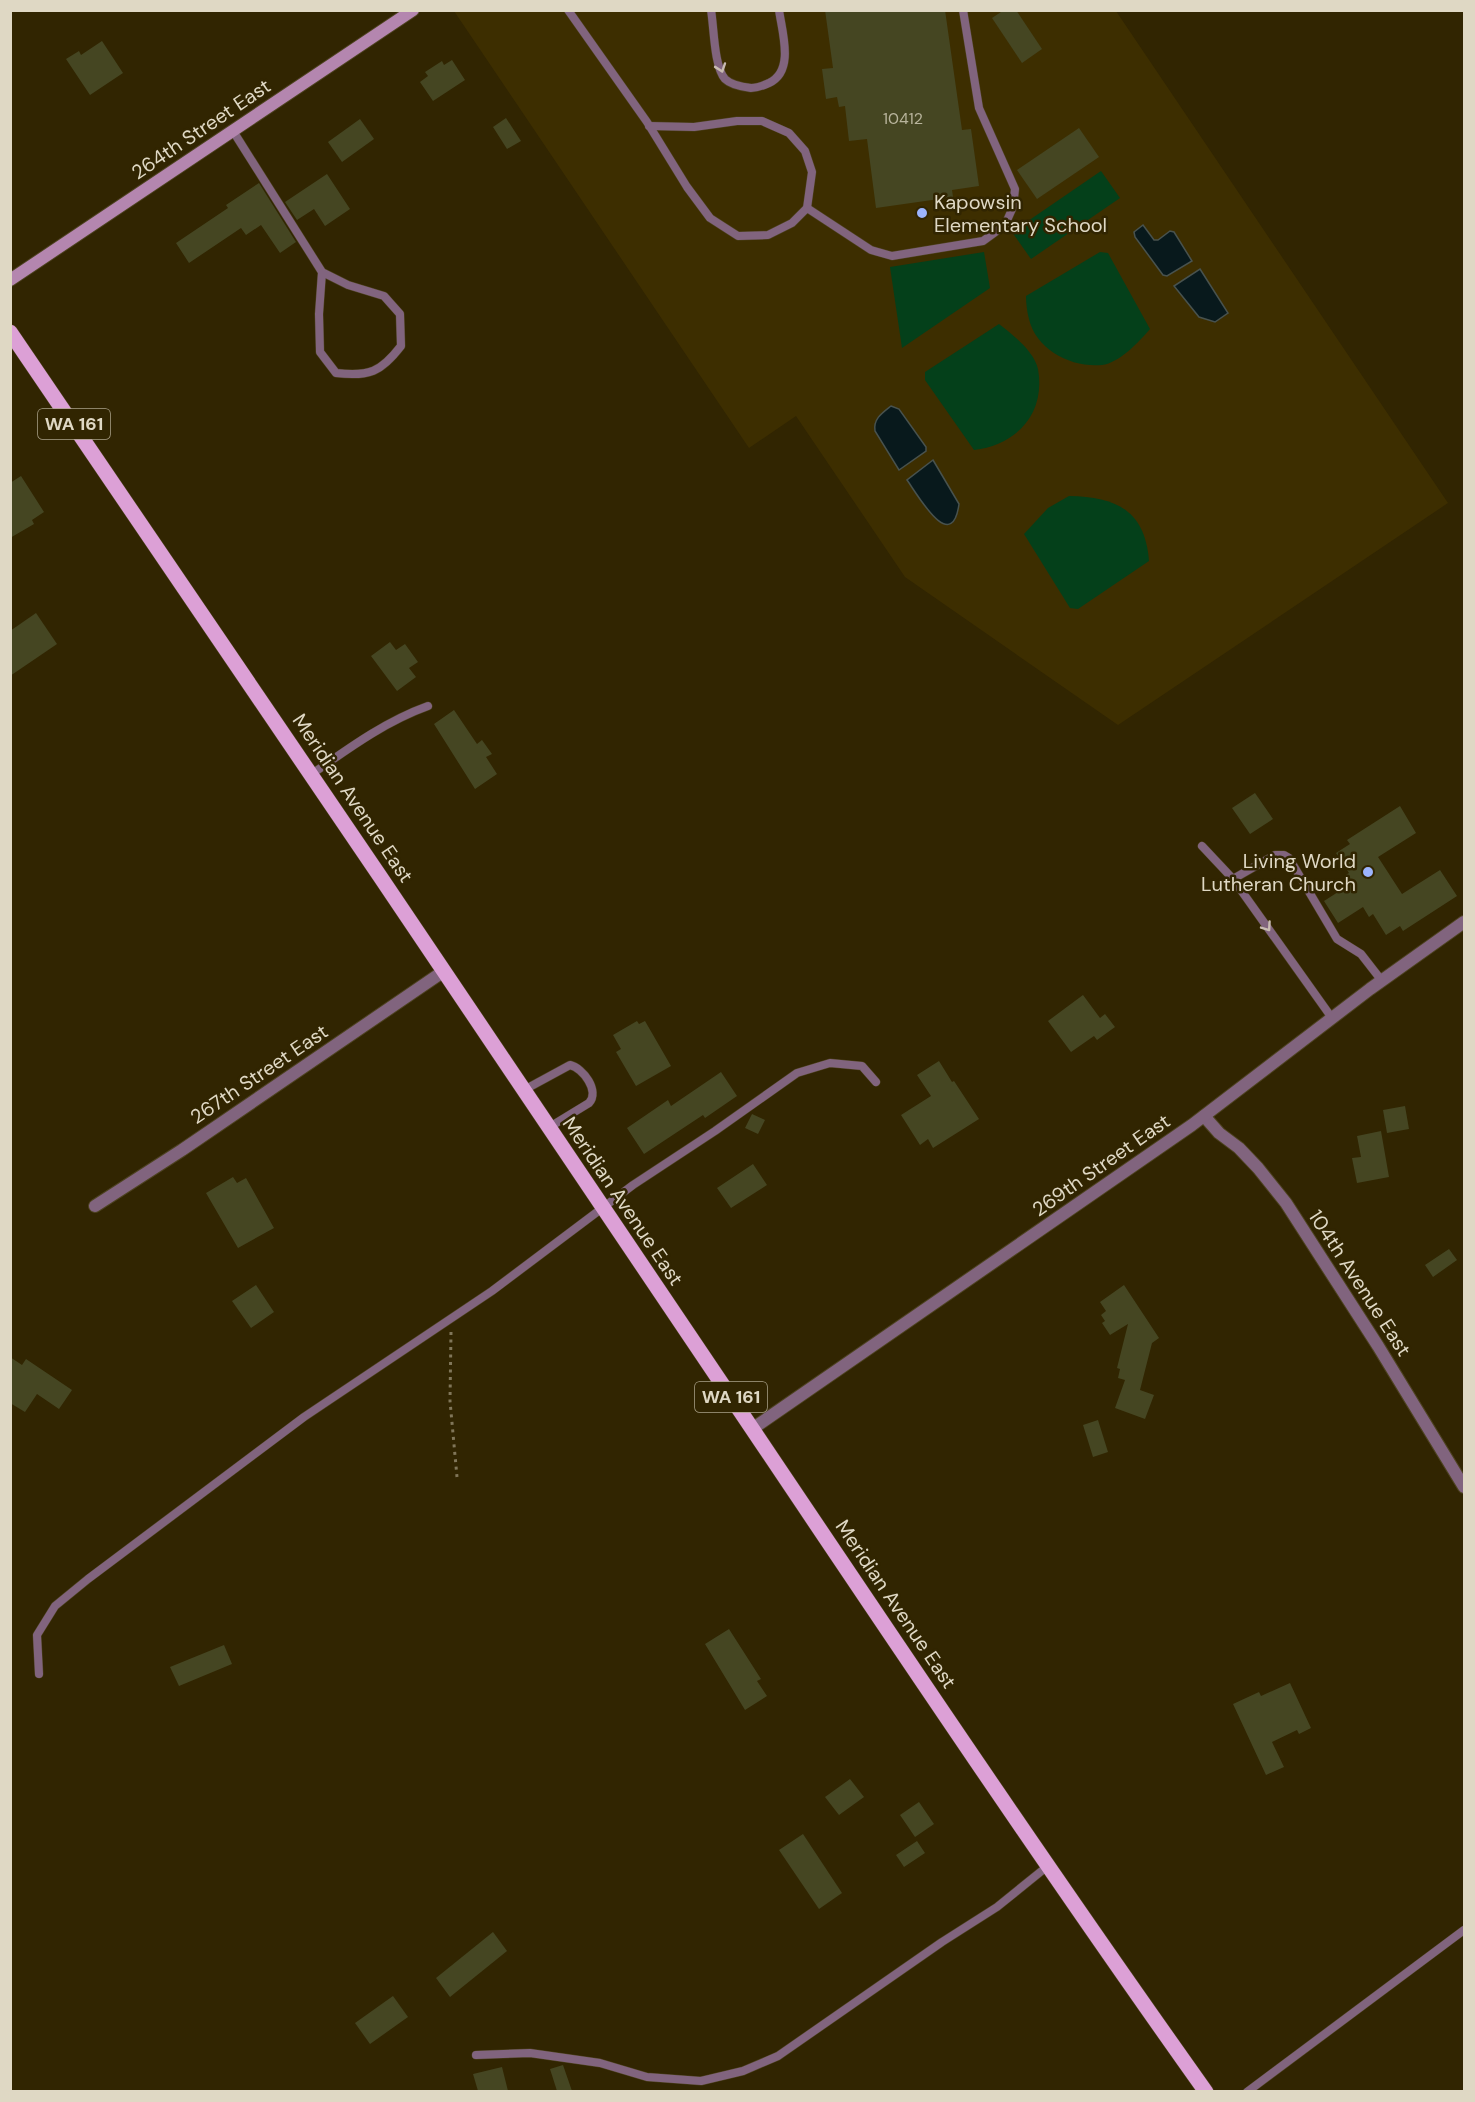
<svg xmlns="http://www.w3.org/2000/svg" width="1475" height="2102" font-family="'DM Sans',sans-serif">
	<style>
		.built { fill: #3d2e00 }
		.green { fill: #04401a }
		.water { fill: #08191c; stroke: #48524e; stroke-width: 1.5 }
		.building { fill: #454622 }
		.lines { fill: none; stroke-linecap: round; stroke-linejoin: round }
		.lane-casing { stroke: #4d4220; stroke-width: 9 }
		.street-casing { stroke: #4d4220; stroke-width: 14 }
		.secondary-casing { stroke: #4d4220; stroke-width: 14 }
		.primary-casing { stroke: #4d4220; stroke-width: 16 }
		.path { stroke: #807659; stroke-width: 3; stroke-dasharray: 3 4.5; stroke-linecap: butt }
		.lane { stroke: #81647e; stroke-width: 8 }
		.street { stroke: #81647e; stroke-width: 12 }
		.secondary { stroke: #b486af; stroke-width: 12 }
		.primary { stroke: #dca0d6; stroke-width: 15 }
		.oneway { stroke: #c8bbb2 }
		.poi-dot { fill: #9cb4fd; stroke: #312501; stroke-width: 2 }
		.labels { text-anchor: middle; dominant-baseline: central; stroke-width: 5; stroke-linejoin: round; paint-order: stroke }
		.number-label { font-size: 16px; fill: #b8b49c }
		.shield { fill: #312501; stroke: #aba28a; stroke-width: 1.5 }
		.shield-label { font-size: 18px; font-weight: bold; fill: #dfd8c4 }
		.street-label { font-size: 20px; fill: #dfd8c4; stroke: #312501 }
		.poi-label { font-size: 20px; fill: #dfd8c4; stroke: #312501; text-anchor: start }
	</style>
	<rect width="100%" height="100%" fill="#312501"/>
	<!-- built -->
	<path class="built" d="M454 11H1116L1448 503 1118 725 905 577 796 416 749 448Z"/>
	<!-- green -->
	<g class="green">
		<path d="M1101 171 1120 198 1031 259 1012 232Z"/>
		<path d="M984 252 990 288 902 348 890 267Z"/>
		<path d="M1100 252 1108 253 1150 329C1139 342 1119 363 1102 365 1072 368 1036 350 1029 319 1027 312 1026 303 1026 296Z"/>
		<path d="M999 324C1013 335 1034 351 1038 369 1046 414 1016 445 974 450L925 380V372Z"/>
		<path d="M1069 496C1116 497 1145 510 1149 561L1078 609 1070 608 1024 534 1048 508Z"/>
	</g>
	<!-- water -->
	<g class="water">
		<path d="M1143 225 1154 240H1158L1170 231 1174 232 1192 261 1167 276 1163 275 1135 237 1134 232Z"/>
		<path d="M1200 269 1228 313 1215 322 1199 317 1174 286Z"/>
		<path d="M891 406 899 409 926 447V451L899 470 875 431C873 419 882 413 891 406Z"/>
		<path d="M933 460 959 504C952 556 917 494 907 480Z"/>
	</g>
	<!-- building -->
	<g class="building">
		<path d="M825 10H945L962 130 971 129 979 186 952 190 953 197 876 208 867 139 849 141 845 106 839 107 837 97 826 99 822 69 833 68Z"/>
		<path d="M1004 10H1016L1042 49 1022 63 992 18Z"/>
		<path d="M102 41 123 73 90 95 66 59 79 51 81 55Z"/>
		<path d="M452 60 465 80 433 101 420 82 428 76 425 72 442 61 444 65Z"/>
		<path d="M506 118 521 141 507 149 493 127Z"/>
		<path d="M360 119 374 139 342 162 328 142Z"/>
		<path d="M1079 128 1099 157 1037 199 1017 170Z"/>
		<path d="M327 174 350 209 325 226 314 209 297 220 285 202Z"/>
		<path d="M259 183 296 242 280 253 261 225 246 235 241 228 189 263 176 243 228 208 226 205Z"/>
		<path d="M21 476 44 512 32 520 34 524 10 538V483Z"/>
		<path d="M36 613 57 644 10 676V631Z"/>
		<path d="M390 642 396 650 405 644 418 662 409 668 416 677 397 691 371 656Z"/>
		<path d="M454 710 477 744 482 740 492 754 486 757 497 774 475 789 434 724Z"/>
		<path d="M1255 793 1273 819 1250 834 1232 808Z"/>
		<path d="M1400 806 1416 833 1378 857 1402 894 1440 870 1457 896 1403 931 1400 926 1386 935 1373 914 1369 917 1363 907 1338 923 1324 901 1349 885 1344 876 1349 873 1336 853 1350 844 1347 840Z"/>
		<path d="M1083 995 1100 1018 1105 1014 1115 1027 1097 1040 1094 1036 1071 1052 1048 1021Z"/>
		<path d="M637 1021 639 1024 645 1021 671 1066 636 1086 616 1052 621 1049 613 1035Z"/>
		<path d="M939 1061 952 1082 954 1081 979 1119 933 1148 928 1139 920 1145 901 1115 931 1096 917 1075Z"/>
		<path d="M721 1072 737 1096 705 1118 703 1115 644 1154 627 1128 668 1100 671 1106Z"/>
		<path d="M1405 1106 1409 1129 1387 1133 1383 1110Z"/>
		<path d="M752 1114 765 1120 758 1134 745 1128Z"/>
		<path d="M1381 1131 1389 1177 1357 1183 1352 1158 1361 1157 1357 1136Z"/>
		<path d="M753 1164 767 1185 731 1208 717 1188Z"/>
		<path d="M233 1177 237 1183 246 1178 274 1228 238 1248 206 1193Z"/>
		<path d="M1449 1249 1457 1260 1433 1277 1425 1265Z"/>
		<path d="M256 1285 274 1312 251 1328 232 1301Z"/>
		<path d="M1124 1285 1159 1338 1152 1343 1140 1390 1154 1395 1145 1419 1115 1408 1125 1380 1118 1378 1120 1369 1117 1368 1128 1324 1110 1335 1102 1323 1105 1321 1101 1315 1106 1311 1100 1302Z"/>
		<path d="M10 1357 22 1365 26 1359 72 1390 59 1409 37 1394 25 1412 10 1403Z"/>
		<path d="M1098 1420 1108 1452 1093 1457 1083 1425Z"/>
		<path d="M729 1629 761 1679 757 1681 767 1696 745 1710 705 1644Z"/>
		<path d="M224 1645 232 1664 179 1686 170 1667Z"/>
		<path d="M1290 1683 1311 1728 1299 1734 1297 1730 1272 1742 1284 1767 1266 1775 1233 1704 1259 1692 1261 1696Z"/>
		<path d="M850 1779 864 1797 839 1815 825 1797Z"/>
		<path d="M919 1802 934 1824 915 1837 900 1815Z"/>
		<path d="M803 1834 842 1893 819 1909 779 1850Z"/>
		<path d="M917 1841 925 1853 904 1867 896 1855Z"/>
		<path d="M493 1932 507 1951 450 1997 436 1978Z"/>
		<path d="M393 1996 408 2017 370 2044 355 2023Z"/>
		<path d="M563 2065 572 2091H557L550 2069Z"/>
		<path d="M502 2067 508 2091H478L473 2074Z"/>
	</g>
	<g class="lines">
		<!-- lane casing -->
		<g class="lane-casing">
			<g id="lane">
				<path d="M568 10 647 122 687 187 710 218 738 236 768 235 792 223 807 208 871 250 892 256 983 241 1005 225 1013 207 1015 189 979 108 963 10"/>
				<path d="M711 10C714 27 714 67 725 79 731 85 743 87 751 88 758 88 762 86 769 83 795 71 782 32 779 10"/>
				<path d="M649 126 694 127 737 121H762L789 133 805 151 812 172 807 208"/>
				<path d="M233 131 322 272 319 314 320 352 336 373C369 377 381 372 401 346L400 314 384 296 348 285 322 272"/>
				<path d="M312 774C349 748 386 721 428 706"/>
				<path d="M1202 846 1233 879 1332 1018"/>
				<path d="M1233 879 1275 855H1284L1289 858 1337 939 1361 954 1382 981"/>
				<path d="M524 1090 570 1065C583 1068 600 1091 589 1103L548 1128"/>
				<path d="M39 1674 37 1635 55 1606 88 1579 304 1417 492 1291 633 1185 715 1131 797 1073 830 1063 862 1066 876 1082"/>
				<path d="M476 2055 530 2053 600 2063 647 2077 701 2081 743 2071 778 2056 942 1942 997 1907 1049 1865"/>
				<path d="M1247 2092 1464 1930"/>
			</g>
		</g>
		<!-- street casing -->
		<g class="street-casing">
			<g id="street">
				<path d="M1204 1116 1219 1133 1239 1148 1258 1168 1286 1203 1378 1346 1464 1487"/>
				<path d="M95 1206 182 1150 444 971"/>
				<path d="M752 1429 1192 1125 1370 989 1464 922"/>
			</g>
		</g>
		<!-- secondary casing -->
		<g class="secondary-casing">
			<path id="secondary" d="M10 280 413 10"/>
		</g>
		<!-- primary casing -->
		<g class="primary-casing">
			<path id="primary" d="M10 332C260 696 506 1064 753 1430 902 1652 1051 1874 1206 2092"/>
		</g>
		<!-- path -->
		<path class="path" d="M451 1332 450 1401 457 1477"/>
		<!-- lane -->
		<use href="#lane" class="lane"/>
		<!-- street -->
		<use href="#street" class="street"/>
		<!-- secondary -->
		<use href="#secondary" class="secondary"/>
		<!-- primary -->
		<use href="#primary" class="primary"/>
	</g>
	<!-- one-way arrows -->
	<defs><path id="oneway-chevron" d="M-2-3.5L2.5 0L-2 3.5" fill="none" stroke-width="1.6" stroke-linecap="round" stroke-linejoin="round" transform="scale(1.5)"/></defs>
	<g class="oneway">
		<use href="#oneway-chevron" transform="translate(721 68) rotate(71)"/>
		<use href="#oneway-chevron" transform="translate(1267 927) rotate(55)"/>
	</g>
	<!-- markers -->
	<g class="poi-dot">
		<circle cx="922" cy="213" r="6"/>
		<circle cx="1368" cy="872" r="6"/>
	</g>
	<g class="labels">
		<!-- number labels -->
		<g class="number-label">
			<text x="903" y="118">10412</text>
		</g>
		<!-- shield labels -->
		<g class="shield">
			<rect x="38" y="409" width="72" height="30" rx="4.5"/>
			<rect x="695" y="1382" width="72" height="30" rx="4.5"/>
		</g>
		<g class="shield-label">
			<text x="74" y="424">WA 161</text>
			<text x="731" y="1397">WA 161</text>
		</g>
		<!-- street labels -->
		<g class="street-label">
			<text transform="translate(201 129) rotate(-34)">264th Street East</text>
			<text transform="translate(353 798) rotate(56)">Meridian Avenue East</text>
			<text transform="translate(259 1074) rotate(-34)">267th Street East</text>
			<text transform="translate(1101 1165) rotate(-35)">269th Street East</text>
			<text transform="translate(623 1201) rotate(56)">Meridian Avenue East</text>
			<text transform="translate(1360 1283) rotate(57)">104th Avenue East</text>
			<text transform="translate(896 1604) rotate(56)">Meridian Avenue East</text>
		</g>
		<!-- poi labels -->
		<g class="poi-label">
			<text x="934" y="202">Kapowsin<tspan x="934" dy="23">Elementary School</tspan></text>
			<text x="1356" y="861" text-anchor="end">Living World<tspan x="1356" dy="23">Lutheran Church</tspan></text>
		</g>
	</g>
	<!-- border -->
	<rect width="1475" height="2102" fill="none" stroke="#dfd8c4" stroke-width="24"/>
</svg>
